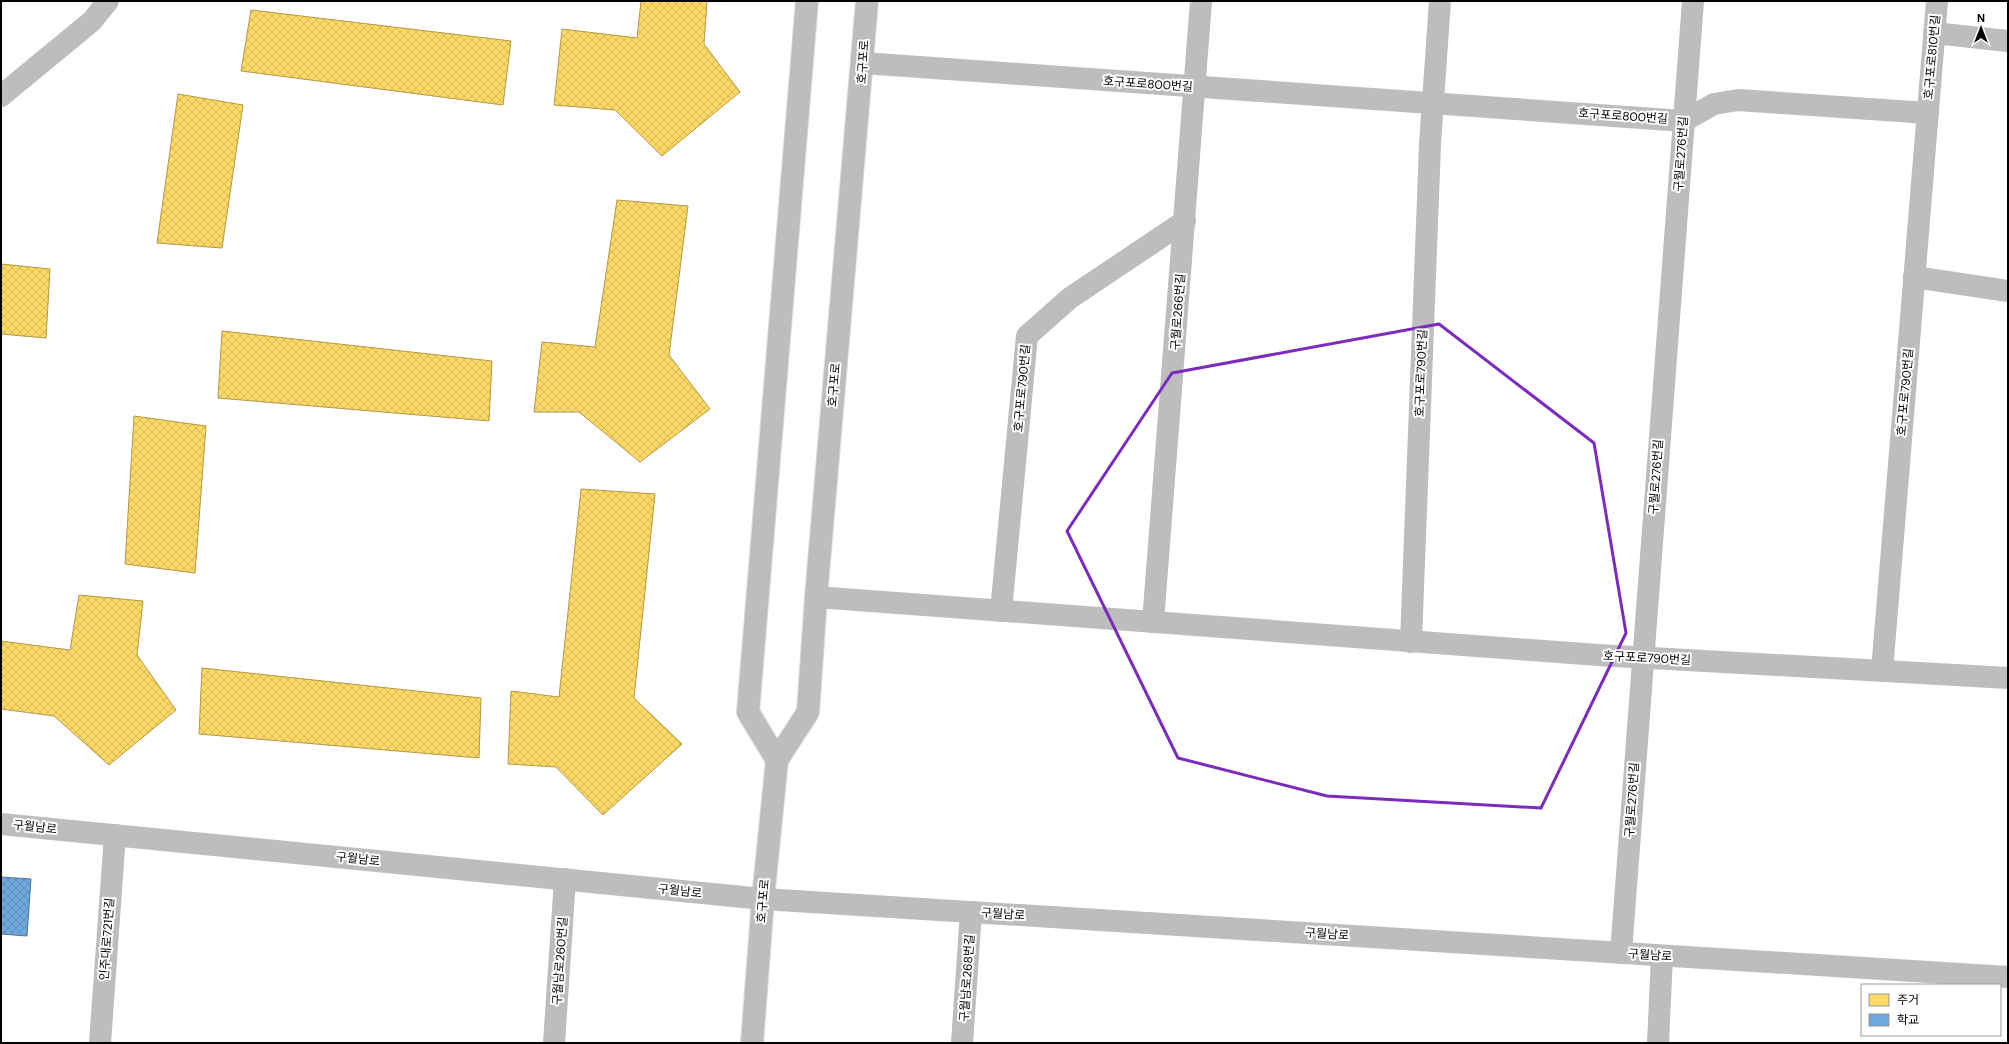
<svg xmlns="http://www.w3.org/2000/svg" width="2009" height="1044" font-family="'DM Sans','Noto Sans KR',sans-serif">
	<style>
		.homes { fill: url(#homes-cross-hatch); stroke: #b29847 }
		.schools { fill: url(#schools-cross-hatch); stroke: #4e769a }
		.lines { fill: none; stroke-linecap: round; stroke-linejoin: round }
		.major-casing { stroke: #dbdbdb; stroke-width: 24 }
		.minor { stroke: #bdbdbd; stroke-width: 22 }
		.major { stroke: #bdbdbd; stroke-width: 22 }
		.marked { fill: none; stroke: #7b2cbf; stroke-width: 3; stroke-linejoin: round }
		.labels { text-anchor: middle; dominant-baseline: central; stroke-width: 4; stroke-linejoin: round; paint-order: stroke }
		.street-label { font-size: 12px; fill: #000; stroke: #fff }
	</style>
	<defs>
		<pattern id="homes-cross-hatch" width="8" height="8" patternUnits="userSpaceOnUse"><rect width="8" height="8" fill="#ffd966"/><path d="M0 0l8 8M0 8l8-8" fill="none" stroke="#d9b857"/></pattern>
		<pattern id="schools-cross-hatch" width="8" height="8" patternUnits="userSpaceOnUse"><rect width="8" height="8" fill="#6fa8dc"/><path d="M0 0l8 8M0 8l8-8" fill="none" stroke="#5e8fbb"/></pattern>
	</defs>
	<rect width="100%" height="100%" fill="#fff"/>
	<!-- homes -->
	<g class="homes">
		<path d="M641 1H707L704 44 740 92 662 156 615 110 554 105 562 29 637 38Z"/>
		<path d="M251 10 511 41 503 105 241 71Z"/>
		<path d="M178 94 243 105 222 248 157 243Z"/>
		<path d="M617 200 688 206 669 355 710 409 640 462 579 412H534L542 342 595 347Z"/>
		<path d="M1 264 50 269 46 338 1 334Z"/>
		<path d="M222 331 492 361 489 421 218 398Z"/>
		<path d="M134 416 206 426 195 573 125 564Z"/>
		<path d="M581 489 655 494 634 698 682 744 603 815 556 767 508 764 511 691 559 697Z"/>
		<path d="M79 595 143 601 137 655 176 710 109 765 54 716 1 709V641L70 650Z"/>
		<path d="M202 668 481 698 479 758 199 734Z"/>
	</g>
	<!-- schools -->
	<path class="schools" d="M1 877 31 879 27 936 1 934Z"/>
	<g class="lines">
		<!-- major casing -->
		<g class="major-casing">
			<g id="major">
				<path d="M777 760 748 712 807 1"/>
				<path d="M752 1043 763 899 777 760 808 712 816 597 867 1"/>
			</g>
		</g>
		<!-- minor -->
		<g class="minor">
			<path d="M1934 33 2008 41"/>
			<path d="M863 63 1684 121 1714 104 1738 100 1928 113"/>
			<path d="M1 96 92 21 108 1"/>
			<path d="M1914 277 2008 291"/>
			<path d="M816 597 1598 655 2008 678"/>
			<path d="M1001 611 1027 336 1070 298 1185 221"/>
			<path d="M1153 622 1201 1"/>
			<path d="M1411 642 1430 144 1440 1"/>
			<path d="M1882 671 1937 1"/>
			<path d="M1 824 763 899 2008 977"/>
			<path d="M1621 953 1693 1"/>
			<path d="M100 1043 115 835"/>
			<path d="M554 1043 565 879"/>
			<path d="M962 1043 971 912"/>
			<path d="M1658 1043 1662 956"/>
		</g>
		<!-- major -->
		<use href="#major" class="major"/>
	</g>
	<!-- marked area -->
	<path class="marked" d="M1439 324 1594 443 1626 633 1541 808 1327 796 1178 758 1067 531 1172 373Z"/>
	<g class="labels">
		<!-- street labels -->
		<g class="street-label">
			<text transform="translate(1932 57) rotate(-85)">호구포로810번길</text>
			<text transform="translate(863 62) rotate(-86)">호구포로</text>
			<text transform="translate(1148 84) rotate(4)">호구포로800번길</text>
			<text transform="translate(1623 116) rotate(4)">호구포로800번길</text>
			<text transform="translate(1681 154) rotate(-86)">구월로276번길</text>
			<text transform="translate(1178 312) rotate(-86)">구월로266번길</text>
			<text transform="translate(1421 373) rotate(-88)">호구포로790번길</text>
			<text transform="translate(834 385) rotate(-85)">호구포로</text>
			<text transform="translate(1022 388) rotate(-85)">호구포로790번길</text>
			<text transform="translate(1905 392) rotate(-85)">호구포로790번길</text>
			<text transform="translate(1656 477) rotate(-86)">구월로276번길</text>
			<text transform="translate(1647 658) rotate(3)">호구포로790번길</text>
			<text transform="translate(1632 800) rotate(-86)">구월로276번길</text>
			<text transform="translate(35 827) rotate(6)">구월남로</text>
			<text transform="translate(358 859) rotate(6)">구월남로</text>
			<text transform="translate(680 891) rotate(6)">구월남로</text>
			<text transform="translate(763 901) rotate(-85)">호구포로</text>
			<text transform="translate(1003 914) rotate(4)">구월남로</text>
			<text transform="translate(1327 934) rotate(4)">구월남로</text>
			<text transform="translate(107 939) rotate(-86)">인주대로721번길</text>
			<text transform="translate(1650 955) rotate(4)">구월남로</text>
			<text transform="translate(560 961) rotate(-86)">구월남로260번길</text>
			<text transform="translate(967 978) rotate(-86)">구월남로268번길</text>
		</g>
	</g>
	<!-- border -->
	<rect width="2009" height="1044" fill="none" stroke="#000000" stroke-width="4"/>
	<!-- legend -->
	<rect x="1861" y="984" width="140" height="52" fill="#ffffff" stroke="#999999"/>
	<rect x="1869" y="994" width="20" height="12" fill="#ffd966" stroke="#999999"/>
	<text x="1897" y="1004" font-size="12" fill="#000000">주거</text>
	<rect x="1869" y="1014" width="20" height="12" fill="#6fa8dc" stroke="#999999"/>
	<text x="1897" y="1024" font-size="12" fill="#000000">학교</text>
	<!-- north arrow -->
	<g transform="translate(1981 28)" stroke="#ffffff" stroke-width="3" paint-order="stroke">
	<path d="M0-3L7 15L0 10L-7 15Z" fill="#000000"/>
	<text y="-6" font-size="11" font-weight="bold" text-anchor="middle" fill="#000000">N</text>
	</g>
</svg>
